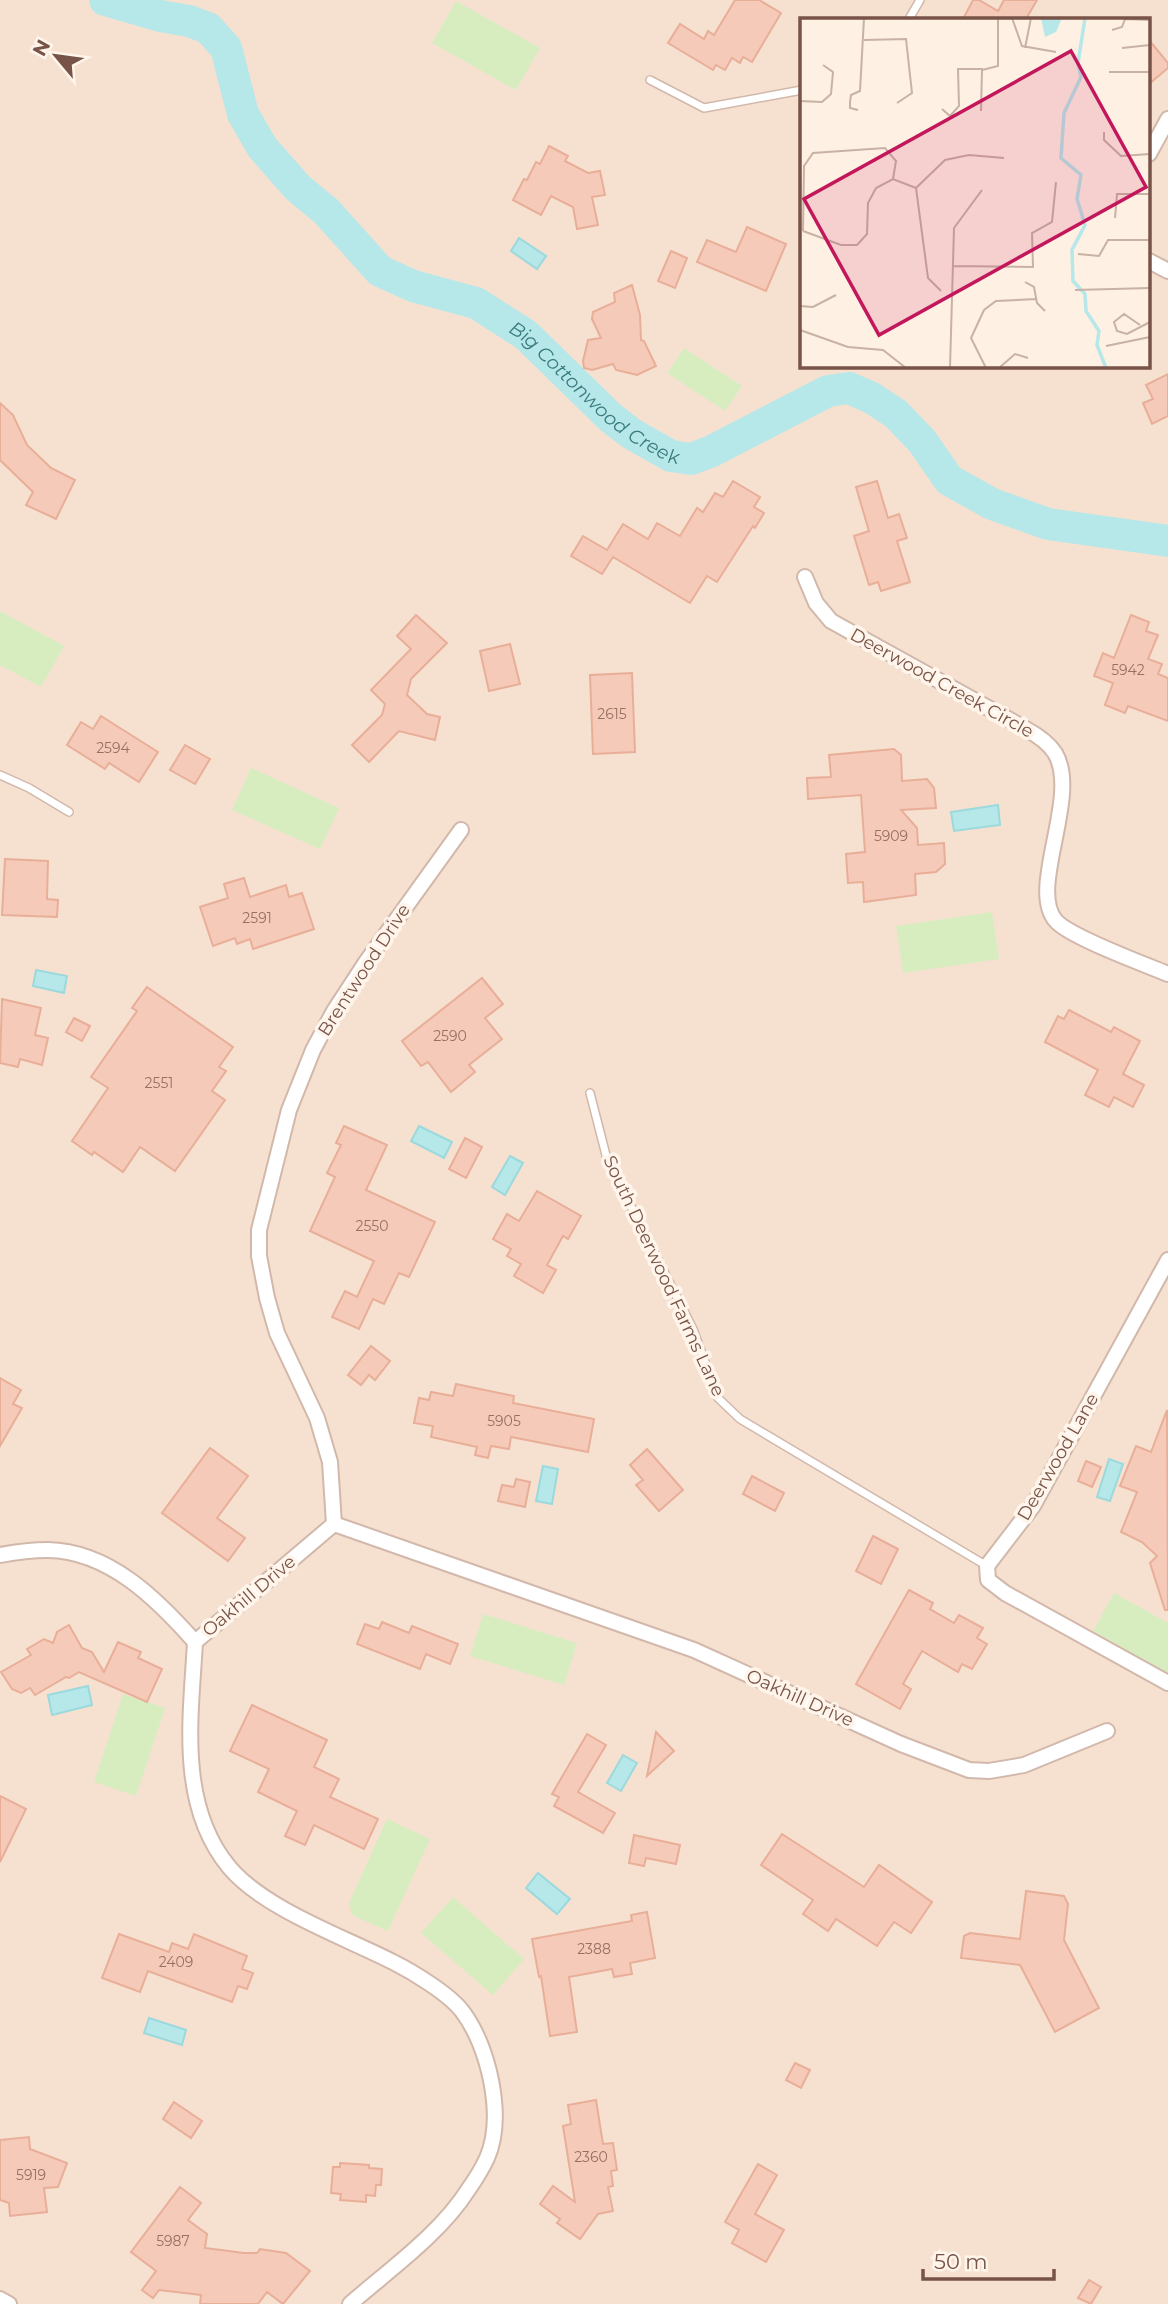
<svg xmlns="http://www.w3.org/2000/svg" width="1168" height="2304" font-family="Montserrat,sans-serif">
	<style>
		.residential { fill: #f6e1d1; fill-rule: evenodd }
		.green { fill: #d7edc0 }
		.water { fill: #b6e7e9; stroke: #9bd9dc; stroke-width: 2 }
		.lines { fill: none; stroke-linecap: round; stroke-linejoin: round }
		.river { stroke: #b6e7e9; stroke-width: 32 }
		.building { fill: #f5cab9; stroke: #e9ae98; stroke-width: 2 }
		.lane-casing { stroke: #d2b8ab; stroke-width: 10 }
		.street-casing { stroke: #d2b8ab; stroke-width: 18 }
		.lane { stroke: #fff; stroke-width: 7 }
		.street { stroke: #fff; stroke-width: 14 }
		.labels { text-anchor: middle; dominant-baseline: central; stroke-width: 7; stroke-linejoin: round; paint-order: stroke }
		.number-label { font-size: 14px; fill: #977164 }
		.street-label { font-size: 18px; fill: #785347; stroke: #fff5eb }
		.water-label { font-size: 19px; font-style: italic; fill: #3a7b7e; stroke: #fff5eb }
		.inset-river { fill: none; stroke: #b6e7e9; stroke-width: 3.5 }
		.inset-road { fill: none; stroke: #c8b1a5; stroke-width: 2 }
		.view { fill: #c2185b; fill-opacity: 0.15; stroke: #c2185b; stroke-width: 3.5 }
		.inset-edge { fill: none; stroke: #785347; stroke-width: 3.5 }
	</style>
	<rect width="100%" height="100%" fill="#fef0e3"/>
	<!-- residential -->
	<path class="residential" d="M0 0H1168V2304H0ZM802 19H1149V366H802Z"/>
	<!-- green -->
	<g class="green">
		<path d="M456 1 540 48 516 90 432 43Z"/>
		<path d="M684 348 742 386 725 411 667 373Z"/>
		<path d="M0 611 64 646 41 687 0 665Z"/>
		<path d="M251 768 339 808 320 849 232 810Z"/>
		<path d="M992 912 999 959 903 973 896 926Z"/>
		<path d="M1114 1593 1168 1623V1673L1093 1631Z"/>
		<path d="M483 1614 577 1643 564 1685 470 1656Z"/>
		<path d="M123 1694 165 1708 136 1796 94 1782Z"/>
		<path d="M387 1819 430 1839 388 1931 352 1915 349 1903Z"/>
		<path d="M453 1897 524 1959 493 1995 421 1933Z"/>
	</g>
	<!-- water -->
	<g class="water">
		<path d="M519 238 546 256 537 269 511 251Z"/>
		<path d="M998 805 1000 825 954 831 951 812Z"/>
		<path d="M36 970 67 976 64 993 33 986Z"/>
		<path d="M419 1126 452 1142 444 1158 411 1141Z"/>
		<path d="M510 1156 523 1163 505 1195 492 1187Z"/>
		<path d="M1109 1459 1123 1464 1110 1501 1097 1497Z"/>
		<path d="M543 1466 558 1469 552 1504 536 1501Z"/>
		<path d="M88 1686 92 1705 52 1715 48 1695Z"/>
		<path d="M623 1755 637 1763 621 1791 607 1783Z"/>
		<path d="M538 1873 570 1899 557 1914 526 1888Z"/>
		<path d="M149 2018 186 2030 182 2045 144 2033Z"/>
	</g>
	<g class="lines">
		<!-- river -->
		<path class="river" id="s1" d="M105 0 160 16 189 21 208 28 226 48 243 114 262 147 298 188 326 211 380 271 413 286 476 303 526 335 610 417 632 434 671 456 691 459 712 451 828 391 849 388 872 398 896 414 922 441 949 480 992 504 1048 524 1168 541"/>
	</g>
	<!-- building -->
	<g class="building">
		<path d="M735 0H759L781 13 752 62 743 57 740 63 732 58 725 70 716 65 713 70 668 43 680 24 704 39 708 31 714 35Z"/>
		<path d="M973 0H979L998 11 1004 0H1037L1026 19H963Z"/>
		<path d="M1149 40 1168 63V68L1149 84Z"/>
		<path d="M549 146 568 156 565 161 588 173 600 171 605 195 592 197 598 225 577 229 573 207 551 196 541 215 513 200 524 179 527 180 536 162 540 164Z"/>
		<path d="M747 227 786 244 766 291 697 262 707 240 736 252Z"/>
		<path d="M671 251 687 258 675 288 658 281Z"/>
		<path d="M632 285 640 315 641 340 644 341 656 366 637 375 616 370 613 364 592 370 584 368 583 361 588 340 601 338 592 319 593 312 615 302 614 293Z"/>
		<path d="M1168 374V416L1152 424 1143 403 1153 399 1146 385Z"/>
		<path d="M0 403 13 415 27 445 51 468 75 480 56 519 26 505 33 492 0 460Z"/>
		<path d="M733 481 760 497 754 507 764 513 755 528 753 526 717 582 707 576 690 603 613 557 602 574 571 556 583 536 607 550 623 524 648 539 657 523 680 536 697 508 703 512 715 493 723 497Z"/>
		<path d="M877 481 888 518 899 514 907 538 897 541 910 582 881 591 878 582 869 585 854 536 869 531 856 487Z"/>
		<path d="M416 615 447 643 411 679 407 695 427 714 440 717 435 740 399 731 369 762 352 745 382 715 385 704 371 690 411 649 397 636Z"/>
		<path d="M1131 615 1149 622 1146 631 1158 635 1148 659 1162 664 1158 674 1168 678V721L1128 706 1125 713 1105 705 1113 683 1094 676 1103 653 1114 658Z"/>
		<path d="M510 644 520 684 489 691 480 651Z"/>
		<path d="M632 673 635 752 593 754 590 675Z"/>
		<path d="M101 716 158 752 139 782 109 763 105 769 67 745 81 722 93 729Z"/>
		<path d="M185 745 210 759 195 784 170 770Z"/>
		<path d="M894 749 901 755 902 781 927 779 934 788 936 808 901 810 917 828 918 845 944 843 945 864 936 872 915 874 916 895 864 902 863 882 848 883 846 854 865 852 861 795 808 799 807 778 831 777 829 755Z"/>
		<path d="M5 859 48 861 47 899 58 900 57 917 2 915Z"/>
		<path d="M244 878 250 897 286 885 289 897 302 893 314 929 253 949 250 939 237 944 235 938 213 946 200 907 228 898 224 884Z"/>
		<path d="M482 978 503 1004 485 1018 502 1039 469 1065 475 1072 451 1092 428 1062 421 1066 402 1041Z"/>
		<path d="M147 987 233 1047 219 1067 226 1071 212 1091 225 1100 175 1171 140 1147 123 1172 94 1152 92 1155 72 1141 108 1088 91 1077 137 1011 132 1008Z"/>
		<path d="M2 999 41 1008 35 1035 48 1038 42 1065 20 1059 18 1067 0 1063Z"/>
		<path d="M1069 1010 1111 1032 1114 1027 1140 1041 1123 1074 1144 1085 1133 1107 1114 1097 1109 1107 1085 1095 1098 1070 1045 1042 1058 1016 1064 1019Z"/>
		<path d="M74 1018 90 1026 82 1041 66 1032Z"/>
		<path d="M344 1126 387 1145 366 1190 435 1222 409 1277 399 1273 384 1304 373 1299 359 1329 332 1317 345 1291 357 1297 374 1261 310 1231 335 1177 327 1173 341 1145 336 1143Z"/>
		<path d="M465 1138 482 1147 466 1178 449 1169Z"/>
		<path d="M537 1191 581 1216 568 1239 563 1236 547 1265 556 1270 543 1293 514 1276 521 1264 507 1256 511 1249 493 1239 507 1214 519 1221Z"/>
		<path d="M371 1346 390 1361 375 1380 369 1375 361 1385 348 1375Z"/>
		<path d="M0 1378 21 1390 13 1404 22 1408 0 1446Z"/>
		<path d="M456 1384 514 1396 513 1403 594 1419 588 1452 511 1437 509 1449 491 1446 488 1458 475 1455 477 1447 431 1437 433 1426 414 1423 419 1398 429 1400 431 1392 453 1396Z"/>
		<path d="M1167 1410 1168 1610H1165L1150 1563 1157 1556 1142 1542 1121 1532 1137 1492 1120 1486 1136 1446 1151 1452Z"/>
		<path d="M210 1448 248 1476 217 1518 245 1538 228 1561 162 1513Z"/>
		<path d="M647 1449 683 1490 659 1511 636 1485 643 1480 630 1465Z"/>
		<path d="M1086 1461 1101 1467 1092 1487 1078 1481Z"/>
		<path d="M752 1476 784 1493 775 1511 743 1494Z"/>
		<path d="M516 1479 530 1482 525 1507 498 1501 502 1485 514 1487Z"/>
		<path d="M873 1536 898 1549 881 1584 856 1571Z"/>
		<path d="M909 1590 933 1603 930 1609 954 1623 959 1615 983 1628 977 1638 987 1644 972 1669 962 1664 958 1672 922 1651 903 1684 911 1689 900 1709 856 1684Z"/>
		<path d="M382 1622 409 1633 412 1626 458 1644 450 1664 426 1654 420 1669 357 1644 365 1624 379 1629Z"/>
		<path d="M69 1625 82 1648 92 1652 104 1672 118 1642 141 1652 138 1658 162 1669 147 1702 79 1672 69 1678 66 1677 35 1695 30 1688 21 1693 12 1689 1 1672 31 1655 27 1649 44 1639 53 1643 57 1632Z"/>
		<path d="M252 1705 327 1740 314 1767 339 1779 330 1797 378 1819 364 1849 314 1825 305 1845 285 1836 297 1811 258 1792 269 1769 230 1751Z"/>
		<path d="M656 1732 674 1751 647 1776Z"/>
		<path d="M587 1734 606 1745 578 1792 615 1813 603 1833 554 1806 559 1797 552 1794Z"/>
		<path d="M0 1796 26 1809 0 1862Z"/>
		<path d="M782 1834 864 1887 879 1865 932 1902 911 1933 894 1922 877 1946 836 1919 828 1931 803 1914 813 1900 761 1865Z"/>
		<path d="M634 1835 680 1845 676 1864 646 1858 644 1866 629 1863Z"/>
		<path d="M1026 1891 1064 1896 1068 1904 1064 1940 1099 2008 1055 2032 1020 1965 961 1958 964 1936 970 1933 1020 1939Z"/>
		<path d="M647 1912 655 1958 630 1963 632 1974 614 1977 612 1969 569 1977 577 2032 550 2036 541 1976 539 1977 532 1939 632 1921 631 1915Z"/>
		<path d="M119 1934 169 1952 172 1943 188 1949 194 1934 247 1956 242 1969 253 1973 247 1989 238 1986 232 2002 148 1971 140 1992 102 1978Z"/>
		<path d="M795 2063 810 2070 801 2088 786 2080Z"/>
		<path d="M596 2100 603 2144 613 2143 617 2170 611 2171 613 2186 608 2187 613 2211 598 2214 580 2239 557 2223 560 2219 540 2204 553 2186 575 2202 563 2126 571 2124 568 2105Z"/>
		<path d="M174 2102 202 2121 191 2138 163 2119Z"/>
		<path d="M29 2137 30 2149 67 2163 58 2187 44 2188 47 2212 10 2216 9 2203 0 2200V2140Z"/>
		<path d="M340 2163 369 2165V2168L382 2169 381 2185H376L375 2196 366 2195V2202L340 2200 341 2194 331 2193 333 2167H340Z"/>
		<path d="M758 2164 777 2175 755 2214 784 2230 766 2262 732 2243 739 2230 725 2222Z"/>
		<path d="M180 2187 201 2203 188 2220 207 2234 205 2248 244 2253H257L260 2249 286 2253 310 2271 283 2304 267 2292 258 2304H200L201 2295 159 2290 153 2298 142 2290 156 2271 131 2252Z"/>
		<path d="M1089 2280 1101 2287 1091 2304 1078 2298Z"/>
	</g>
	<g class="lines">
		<!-- lane casing -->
		<g class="lane-casing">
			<g id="lane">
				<path d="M909 19 920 0"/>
				<path d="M650 80 704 108 802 90"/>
				<path d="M0 775 29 788 69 812"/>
				<path d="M590 1093 607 1159 693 1329 718 1398 740 1419 987 1566"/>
			</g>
		</g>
		<!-- street casing -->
		<g class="street-casing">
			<g id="street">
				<path d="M1149 154 1168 119"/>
				<path d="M1149 261 1168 271"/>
				<path d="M805 577 816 603 831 621 1026 729C1037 735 1048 742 1055 753 1081 796 1027 889 1056 921 1070 937 1144 964 1168 974"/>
				<path d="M1168 1260 1033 1506 987 1566 988 1580 1005 1593 1168 1683"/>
				<path d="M334 1524 195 1642C191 1716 177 1804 229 1867 264 1909 344 1937 393 1962 413 1972 449 1994 462 2011 489 2046 505 2117 487 2158 482 2169 475 2180 468 2190 440 2234 389 2270 350 2304"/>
				<path d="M334 1524 694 1650 901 1744 969 1770 989 1771 1024 1765 1107 1731"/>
				<path d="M334 1524 330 1462 317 1418 277 1333 267 1298 259 1256V1230L289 1110 313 1050 334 1011 366 962 461 830"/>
				<path d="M0 1555C16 1552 32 1550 48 1550 109 1551 157 1599 195 1642"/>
				<path d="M0 2299 9 2304"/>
			</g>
		</g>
		<!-- lane -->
		<use href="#lane" class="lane"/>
		<!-- street -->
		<use href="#street" class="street"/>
	</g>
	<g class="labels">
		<!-- number labels -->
		<g class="number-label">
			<text x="1128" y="670">5942</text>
			<text x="612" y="714">2615</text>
			<text x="113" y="748">2594</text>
			<text x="891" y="836">5909</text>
			<text x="257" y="918">2591</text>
			<text x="450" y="1036">2590</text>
			<text x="159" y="1083">2551</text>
			<text x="372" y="1226">2550</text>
			<text x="504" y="1421">5905</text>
			<text x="594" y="1949">2388</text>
			<text x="176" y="1962">2409</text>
			<text x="591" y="2157">2360</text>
			<text x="31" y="2175">5919</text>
			<text x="173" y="2241">5987</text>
		</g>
		<!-- street labels -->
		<g class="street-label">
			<text transform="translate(942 683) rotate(29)">Deerwood Creek Circle</text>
			<text transform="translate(364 970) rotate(-57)">Brentwood Drive</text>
			<text transform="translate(664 1276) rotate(65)">South Deerwood Farms Lane</text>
			<text transform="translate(1058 1457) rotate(-60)">Deerwood Lane</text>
			<text transform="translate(249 1596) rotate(-40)">Oakhill Drive</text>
			<text transform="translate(800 1698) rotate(24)">Oakhill Drive</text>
		</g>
		<!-- water labels -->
		<g class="water-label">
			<text stroke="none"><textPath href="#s1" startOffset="663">Big Cottonwood Creek</textPath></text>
		</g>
	</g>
	<!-- overview -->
	<g transform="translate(800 18)">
		<rect width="350" height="350" fill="#fef0e3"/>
		<path d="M241 0H262L256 14 245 19Z" fill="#b6e7e9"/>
		<path class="inset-river" d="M285 0 278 45 281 59 264 95 261 140 281 157 277 181 285 207 272 232 273 263 285 276 286 293 299 313 297 327 306 350"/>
		<path class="inset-road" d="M212 0 222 28 256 34M312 12 322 9 325 1 350 2M64 22 106 21 112 75 97 85M225 30 231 0M322 30 350 27M309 54H350M0 83 22 84 31 76 33 54 23 47M142 91 150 98 159 88 158 51H183M58 92 50 90V84L51 77 60 73 64 0M181 93 182 52 198 48V0M304 114V122L321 138 350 136M116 170 128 260 141 273M116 170 145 142 169 137 204 140M315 200 317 176H350M3 213 4 148 13 135 85 130 96 143 93 161M3 213 41 227H57L67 216 68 185 76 170 93 161 116 170M278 236 299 238 308 222H350M153 248 233 249 232 215 252 204 256 164M225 264 234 269 237 285 245 293M275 272 350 270M0 288 13 289 36 277M340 307 324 296 314 304 317 313 327 316 350 304M0 312 48 329 83 332 106 350M306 328 350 319M150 350 154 210 182 172M186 350 171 320 184 292 196 283 237 281M199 350 215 336 228 340"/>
		<path class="view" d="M271 33 346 169 79 317 4 181Z"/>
		<rect width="350" height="350" class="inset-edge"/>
	</g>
	<!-- north arrow -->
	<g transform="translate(56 56) rotate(299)" stroke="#fff5eb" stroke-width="5" paint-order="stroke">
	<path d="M0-5L12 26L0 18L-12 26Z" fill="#785347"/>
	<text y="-10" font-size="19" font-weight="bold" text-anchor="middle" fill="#785347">N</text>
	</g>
	<!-- scale -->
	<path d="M923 2269v10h131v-10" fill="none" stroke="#785347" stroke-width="3.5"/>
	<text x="934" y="2269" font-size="21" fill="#785347" stroke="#fff5eb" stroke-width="5" paint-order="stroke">50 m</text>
</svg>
